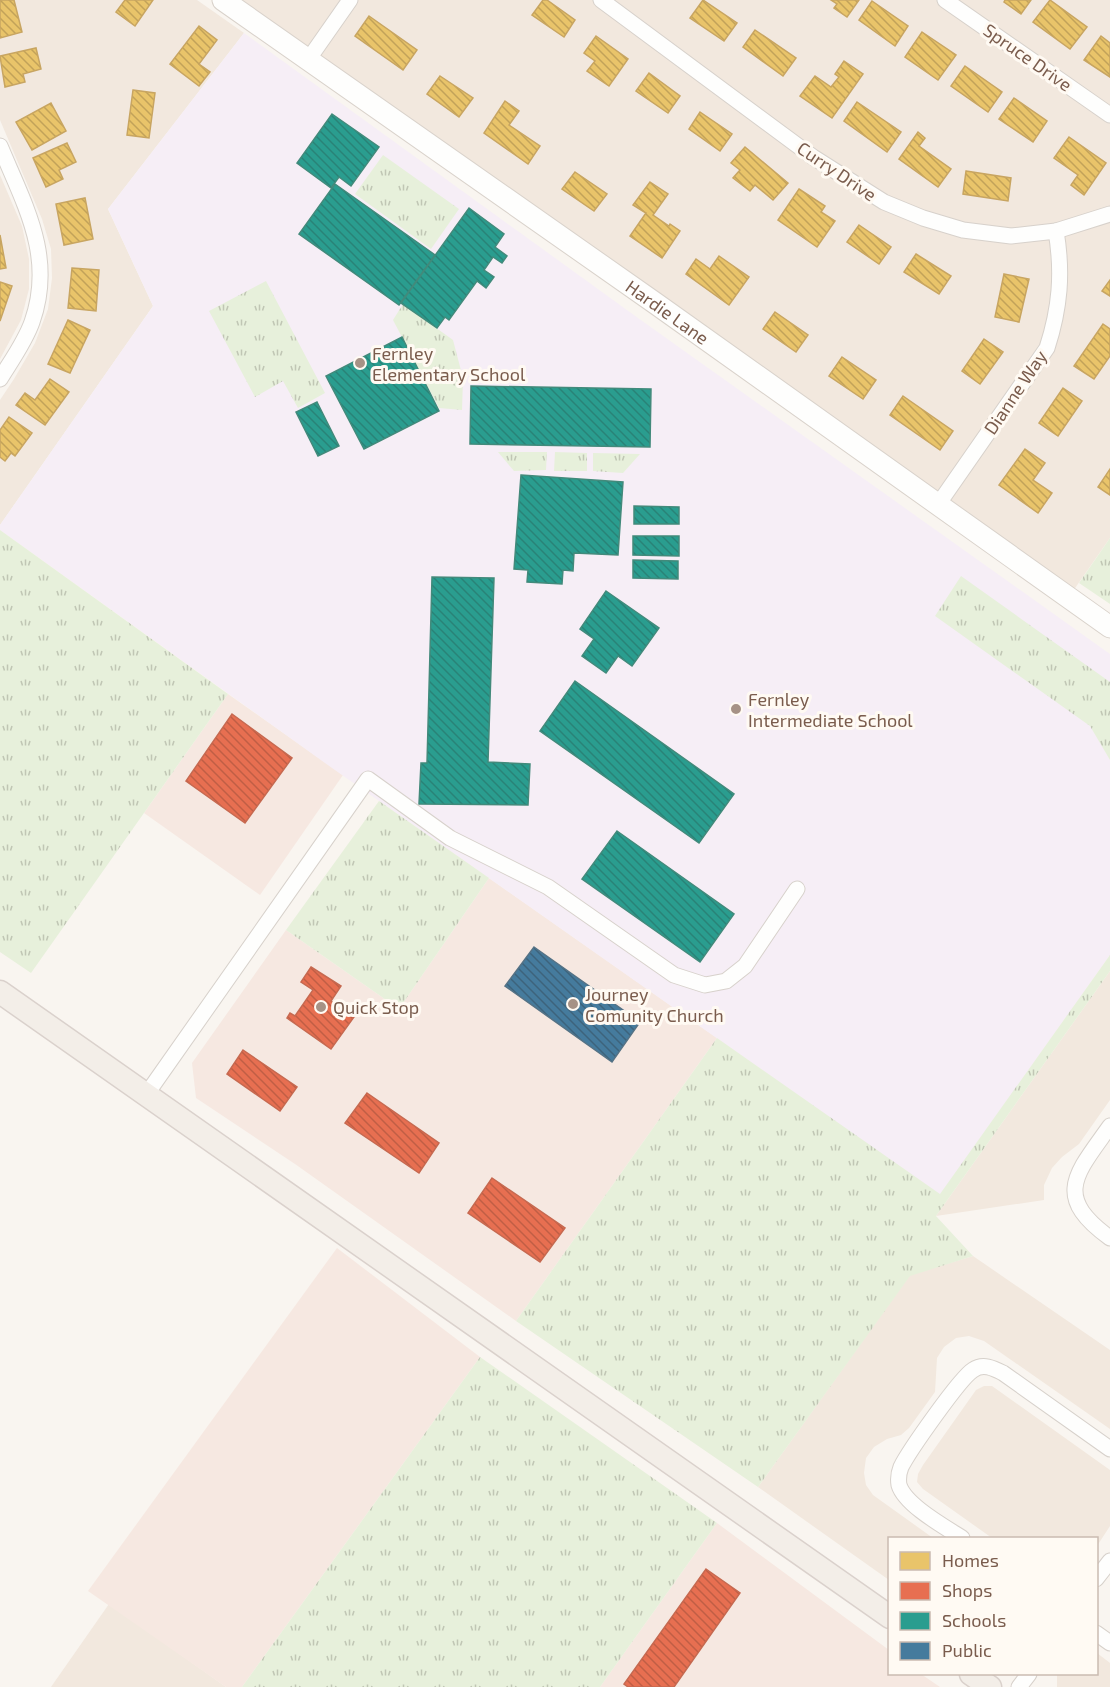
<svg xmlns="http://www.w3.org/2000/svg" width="1110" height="1687" font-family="'Exo 2',sans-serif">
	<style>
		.residential { fill: #f2e8de }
		.commercial { fill: #f6e8e1 }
		.education { fill: #f6eef6 }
		.grass { fill: url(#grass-tufts) }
		.homes { fill: url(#homes-back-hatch); stroke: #c8a561; stroke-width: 1.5 }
		.shops { fill: url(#shops-back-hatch); stroke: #c66950; stroke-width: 1.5 }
		.schools { fill: url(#schools-back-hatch); stroke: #428a7b; stroke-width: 1.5 }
		.public { fill: url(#public-back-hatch); stroke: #557285; stroke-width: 1.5 }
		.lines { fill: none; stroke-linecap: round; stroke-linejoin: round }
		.street-casing { stroke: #d7d1cb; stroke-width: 17 }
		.secondary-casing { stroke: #d9d2cb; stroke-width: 23 }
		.primary-casing { stroke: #dad1cc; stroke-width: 25 }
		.street { stroke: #fefefd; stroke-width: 15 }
		.secondary { stroke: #fefefd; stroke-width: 21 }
		.primary { stroke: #f3eee8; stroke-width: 22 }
		.poi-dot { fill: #a69286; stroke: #fffaf3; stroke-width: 2 }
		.labels { text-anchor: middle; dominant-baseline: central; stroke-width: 6; stroke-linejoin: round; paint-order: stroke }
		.street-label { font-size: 18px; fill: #7a5c4d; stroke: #fffaf3 }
		.poi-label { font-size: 18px; fill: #7a5c4d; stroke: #fffaf3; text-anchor: start }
	</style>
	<defs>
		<pattern id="grass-tufts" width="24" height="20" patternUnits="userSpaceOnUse" patternTransform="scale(1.5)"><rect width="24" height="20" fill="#e7f0db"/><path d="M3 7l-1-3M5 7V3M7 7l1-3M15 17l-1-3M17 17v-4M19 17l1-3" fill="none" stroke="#c0c6b4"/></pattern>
		<pattern id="homes-back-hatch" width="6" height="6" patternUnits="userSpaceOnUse" patternTransform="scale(1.5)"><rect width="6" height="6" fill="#e9c46a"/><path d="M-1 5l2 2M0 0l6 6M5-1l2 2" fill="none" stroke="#c2a259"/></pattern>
		<pattern id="shops-back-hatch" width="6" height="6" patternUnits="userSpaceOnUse" patternTransform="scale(1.5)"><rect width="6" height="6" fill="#e76f51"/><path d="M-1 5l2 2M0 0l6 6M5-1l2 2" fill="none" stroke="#c05e45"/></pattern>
		<pattern id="schools-back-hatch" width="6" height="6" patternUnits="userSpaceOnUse" patternTransform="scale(1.5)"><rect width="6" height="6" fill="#2a9d8f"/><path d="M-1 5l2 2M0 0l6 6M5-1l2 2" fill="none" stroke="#298377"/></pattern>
		<pattern id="public-back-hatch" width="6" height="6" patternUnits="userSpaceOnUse" patternTransform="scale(1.5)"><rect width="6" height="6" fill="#457b9d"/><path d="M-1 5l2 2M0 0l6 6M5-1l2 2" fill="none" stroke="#3d637c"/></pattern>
	</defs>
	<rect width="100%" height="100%" fill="#f9f5f0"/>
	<!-- residential -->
	<g class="residential">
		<path d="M0 0H197L244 33 108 209 153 306 0 525V400L14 379 35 343 48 309 52 278 51 249 42 219 0 120Z"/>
		<path d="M239 0H1110V538L1073 591Z"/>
		<path d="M0 175 22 226 29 259V289L21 320 0 359Z"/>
		<path d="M1110 971V1100L1079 1144 1062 1157 1052 1168 1044 1185V1200L936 1216Z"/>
		<path d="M973 1256 1110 1350V1429L984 1341 969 1336 956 1338 944 1347 937 1358 935 1392 909 1428 901 1435 887 1439 874 1447 866 1458 864 1473 866 1485 873 1495 933 1538H890L889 1580 758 1487 910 1275Z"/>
		<path d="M984 1386H992L1110 1470V1526L1097 1546 1096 1538H992L923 1489 917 1482 918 1474 923 1465 976 1390Z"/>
		<path d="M109 1604 226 1687H51Z"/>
		<path d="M1097 1653 1110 1663V1687H1057V1674H1096Z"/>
	</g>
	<!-- commercial -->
	<g class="commercial">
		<path d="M228 694 343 775 260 895 144 813Z"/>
		<path d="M489 878 717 1038 516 1321 295 1164 196 1098 192 1063 286 930 399 1009Z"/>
		<path d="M337 1248 480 1357 242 1687H226L88 1591Z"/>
		<path d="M717 1523 889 1650 890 1674H921L940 1687H600Z"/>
	</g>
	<!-- education -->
	<path class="education" d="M244 33 638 318 1110 654V955L940 1195 325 763 0 530V525L153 306 108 209Z"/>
	<!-- grass -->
	<g class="grass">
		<path d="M383 155 459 209 431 249 355 194Z"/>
		<path d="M266 281 325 393 298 408 283 381 255 397 209 311Z"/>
		<path d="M403 304 453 340 463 378 462 410 439 408 393 320Z"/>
		<path d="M498 452H547L546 470 514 471Z"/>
		<path d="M555 452 587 453V471H554Z"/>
		<path d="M593 453 640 454 623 473 593 471Z"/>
		<path d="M0 530 228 694 31 973 0 952Z"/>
		<path d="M1110 538V604L1079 583Z"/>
		<path d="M961 576 1110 682V760L1090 726 935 616Z"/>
		<path d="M379 801 489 878 399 1009 286 930Z"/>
		<path d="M1110 955V971L936 1216 973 1256 910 1276 758 1487 516 1321 717 1038 940 1194Z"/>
		<path d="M480 1357 717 1523 600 1687H242Z"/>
	</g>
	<!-- homes -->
	<g class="homes">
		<path d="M0 0H14L22 32 0 38Z"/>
		<path d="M125 0H153L135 26 116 12Z"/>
		<path d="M543 0H547L575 20 564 37 532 15Z"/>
		<path d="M703 0 737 23 724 41 690 18Z"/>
		<path d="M831 0H859L847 17 834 8 837 4Z"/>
		<path d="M1005 0H1031L1021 14 1004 2Z"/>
		<path d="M1050 0 1087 27 1070 49 1033 22Z"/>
		<path d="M872 1 908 26 895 46 859 20Z"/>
		<path d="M369 16 417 50 403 70 355 36Z"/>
		<path d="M199 26 217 40 199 64 210 72 199 86 170 64Z"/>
		<path d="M755 30 796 58 783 76 743 47Z"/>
		<path d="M922 32 956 55 938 80 905 57Z"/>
		<path d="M596 36 628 59 609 86 587 71 595 61 584 53Z"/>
		<path d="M1101 36 1110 43V77L1084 60Z"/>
		<path d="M36 48 41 69 23 74 25 82 5 87 0 56Z"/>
		<path d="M844 61 863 74 832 118 800 96 815 76 831 87 839 77 835 74Z"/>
		<path d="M965 66 1002 92 988 112 951 86Z"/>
		<path d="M649 73 680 96 668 113 636 91Z"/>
		<path d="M440 76 473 98 459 117 427 94Z"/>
		<path d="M133 90 155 93 149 138 127 135Z"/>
		<path d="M1014 98 1047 121 1033 142 999 119Z"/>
		<path d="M505 101 519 111 509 125 540 146 528 164 484 133Z"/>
		<path d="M857 102 901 132 887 152 844 121Z"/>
		<path d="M51 103 66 131 32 150 16 122Z"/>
		<path d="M700 112 732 134 720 151 689 129Z"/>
		<path d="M918 132 925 138 919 146 951 169 938 187 899 159Z"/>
		<path d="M1069 137 1106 163 1084 195 1071 185 1078 175 1054 158Z"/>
		<path d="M67 143 76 162 59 170 63 179 46 187 33 158Z"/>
		<path d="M745 147 788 183 773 200 755 185 750 191 733 178 740 170 731 163Z"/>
		<path d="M966 171 1011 178 1008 201 963 194Z"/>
		<path d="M575 172 607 194 594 211 562 189Z"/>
		<path d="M650 182 668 194 653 215 669 226 670 224 680 231 662 258 630 236 646 213 633 205Z"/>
		<path d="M799 189 825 206 821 212 835 221 817 247 778 220Z"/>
		<path d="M85 198 93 239 64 245 56 204Z"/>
		<path d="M859 225 891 247 879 264 847 242Z"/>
		<path d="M0 235 6 268 0 269Z"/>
		<path d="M916 254 951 276 939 294 904 272Z"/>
		<path d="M719 256 749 277 729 305 686 274 696 259 710 269Z"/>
		<path d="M72 268 99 270 96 311 68 308Z"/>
		<path d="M1004 274 1029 279 1019 322 995 317Z"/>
		<path d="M1110 280V296L1102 291Z"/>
		<path d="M0 282 12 286 0 321Z"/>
		<path d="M775 312 808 335 796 352 763 329Z"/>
		<path d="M68 320 90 330 70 373 48 364Z"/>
		<path d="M1103 324 1110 329V356L1094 379 1074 366Z"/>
		<path d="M984 339 1003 352 980 384 962 371Z"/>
		<path d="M842 357 876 380 863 399 829 376Z"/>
		<path d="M50 379 69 392 45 425 16 405 25 393 35 400Z"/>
		<path d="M1063 388 1082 401 1058 436 1039 423Z"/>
		<path d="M903 396 953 431 940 450 890 415Z"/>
		<path d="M9 417 32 433 15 456 11 453 5 461 0 457V430Z"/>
		<path d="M1025 449 1045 463 1033 480 1052 493 1038 513 999 485Z"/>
		<path d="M1110 469V495L1098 487Z"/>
	</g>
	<!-- shops -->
	<g class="shops">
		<path d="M232 714 292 758 245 823 186 781Z"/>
		<path d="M311 967 341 986 331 1001 354 1017 331 1049 287 1018 290 1013 295 1016 313 990 301 982Z"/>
		<path d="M243 1050 297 1087 280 1111 227 1074Z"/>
		<path d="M367 1093 439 1143 419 1173 345 1123Z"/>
		<path d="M492 1178 565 1228 540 1262 468 1213Z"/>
		<path d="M706 1569 740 1593 674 1687H628L624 1684Z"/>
	</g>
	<!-- schools -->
	<g class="schools">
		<path d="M332 114 379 147 351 186 339 177 331 188 297 163Z"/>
		<path d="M335 184 435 255 399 305 299 234Z"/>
		<path d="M469 208 504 234 495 247 507 256 502 263 493 257 484 270 494 277 486 288 477 281 449 320 445 317 437 328 401 303Z"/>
		<path d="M402 337 439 411 364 449 326 376Z"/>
		<path d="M471 386 651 389 650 447 470 444Z"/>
		<path d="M317 402 339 446 318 456 296 412Z"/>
		<path d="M521 475 623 482 618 555 574 553 573 571 563 570 562 584 527 582 528 570 514 569Z"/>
		<path d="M634 506 679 507V524H634Z"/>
		<path d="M633 536H679V556L633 555Z"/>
		<path d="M633 560 678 561V579L633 578Z"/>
		<path d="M432 577 494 578 488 762 530 764 528 805 419 804 421 763H427Z"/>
		<path d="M606 591 659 628 632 666 618 656 606 673 582 656 594 639 580 629Z"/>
		<path d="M575 681 734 794 699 843 540 731Z"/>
		<path d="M617 831 734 914 700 962 582 879Z"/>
	</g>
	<!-- public -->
	<path class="public" d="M534 947 640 1022 612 1062 505 986Z"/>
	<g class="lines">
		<!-- street casing -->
		<g class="street-casing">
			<g id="street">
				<path d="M601 0 813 157 884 202 923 218 963 230 1011 236 1056 231 1110 214"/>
				<path d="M945 0 1110 115"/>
				<path d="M308 60 350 0"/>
				<path d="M0 146C25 206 55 257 32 322 25 342 11 361 0 379"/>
				<path d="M937 506 1047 348C1060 308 1063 273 1056 231"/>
				<path d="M146 1095 368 779 450 838 548 887 674 975 705 985 726 981 745 966 797 889"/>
				<path d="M1110 1126C1076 1174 1052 1196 1110 1238"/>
				<path d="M962 1538C945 1527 905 1505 899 1485 898 1479 899 1472 901 1467 909 1451 960 1378 973 1370 983 1363 993 1368 1003 1373L1110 1449"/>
				<path d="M1096 1579 1110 1561"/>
				<path d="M1096 1633 1110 1643"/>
				<path d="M1019 1687 1029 1674"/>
			</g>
		</g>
		<!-- secondary casing -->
		<g class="secondary-casing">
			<g id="secondary">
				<path id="s1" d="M223 0 655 303 1110 627"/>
			</g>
		</g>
		<!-- primary casing -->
		<g class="primary-casing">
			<g id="primary">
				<path d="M0 992 890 1617"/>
				<path d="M971 1674 990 1687"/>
			</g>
		</g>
		<!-- street -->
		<use href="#street" class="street"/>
		<!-- secondary -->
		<use href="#secondary" class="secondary"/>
		<!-- primary -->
		<use href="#primary" class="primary"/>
	</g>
	<!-- markers -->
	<g class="poi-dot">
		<circle cx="360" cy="363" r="6"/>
		<circle cx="736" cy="709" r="6"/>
		<circle cx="573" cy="1004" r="6"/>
		<circle cx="321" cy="1007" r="6"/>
	</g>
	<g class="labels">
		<!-- street labels -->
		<g class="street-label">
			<text transform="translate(1028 57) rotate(35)">Spruce Drive</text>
			<text transform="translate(837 171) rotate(34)">Curry Drive</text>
			<text stroke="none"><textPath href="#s1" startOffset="543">Hardie Lane</textPath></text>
			<text transform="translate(1015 392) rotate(-56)">Dianne Way</text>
		</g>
		<!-- poi labels -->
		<g class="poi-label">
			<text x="372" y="353">Fernley<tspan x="372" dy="21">Elementary School</tspan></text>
			<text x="748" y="699">Fernley<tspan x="748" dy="21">Intermediate School</tspan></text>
			<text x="585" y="994">Journey<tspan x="585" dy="21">Comunity Church</tspan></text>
			<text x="333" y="1007">Quick Stop</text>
		</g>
	</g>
	<!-- legend -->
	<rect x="888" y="1537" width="210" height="138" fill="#fffaf3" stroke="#cabbb1" stroke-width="1.5"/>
	<rect x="900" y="1552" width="30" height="18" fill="#e9c46a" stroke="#cabbb1" stroke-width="1.5"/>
	<text x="942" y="1567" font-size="18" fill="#7a5c4d">Homes</text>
	<rect x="900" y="1582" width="30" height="18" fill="#e76f51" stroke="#cabbb1" stroke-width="1.5"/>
	<text x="942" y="1597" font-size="18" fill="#7a5c4d">Shops</text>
	<rect x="900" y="1612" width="30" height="18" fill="#2a9d8f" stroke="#cabbb1" stroke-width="1.5"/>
	<text x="942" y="1627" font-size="18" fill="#7a5c4d">Schools</text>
	<rect x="900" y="1642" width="30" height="18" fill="#457b9d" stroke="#cabbb1" stroke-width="1.5"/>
	<text x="942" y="1657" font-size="18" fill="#7a5c4d">Public</text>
</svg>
